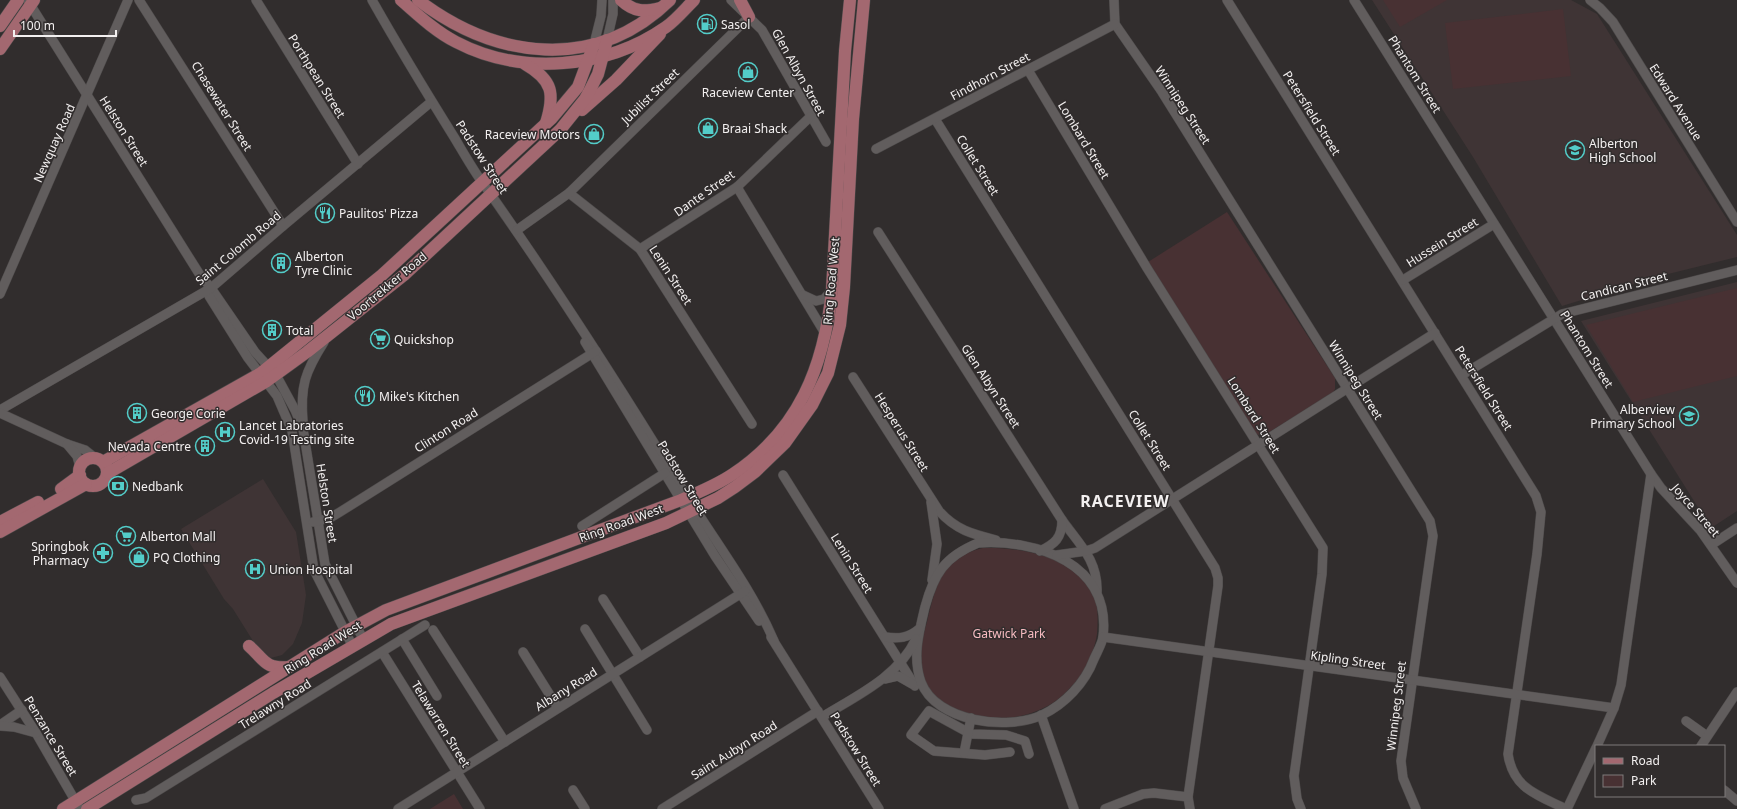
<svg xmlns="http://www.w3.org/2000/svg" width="1737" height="809" font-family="'Noto Sans',sans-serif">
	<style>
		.built { fill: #3f3435 }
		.green { fill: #483133 }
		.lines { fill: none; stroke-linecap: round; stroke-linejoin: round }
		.minor-casing { stroke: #4d4a4a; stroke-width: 10 }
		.major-casing { stroke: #4d4a4a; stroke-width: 13 }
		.minor { stroke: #615d5d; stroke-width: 9 }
		.major { stroke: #a36870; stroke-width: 12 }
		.labels { text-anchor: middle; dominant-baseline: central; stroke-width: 3; stroke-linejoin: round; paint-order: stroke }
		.poi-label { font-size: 12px; fill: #f3f0f0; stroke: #312d2d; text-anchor: start }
		.street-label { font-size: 12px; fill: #f3f0f0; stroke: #312d2d }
		.park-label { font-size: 12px; fill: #f6bbc1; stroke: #312d2d }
		.district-label { font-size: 16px; font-weight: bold; letter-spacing: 1px; fill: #f3f0f0; stroke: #312d2d }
	</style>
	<rect width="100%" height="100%" fill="#312d2d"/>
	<!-- built -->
	<g class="built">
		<path d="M1372 0H1571L1597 14 1737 235V257L1660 276 1562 306 1473 157Z"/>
		<path d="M1737 282V511L1711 528 1581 321Z"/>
		<path d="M263 479 296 532 306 595 302 623 293 644 282 655 267 659 263 657 233 609 224 599 181 529Z"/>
	</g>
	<!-- green -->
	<g class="green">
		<path d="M1383 0H1447L1400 27Z"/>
		<path d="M1563 9 1571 76 1453 89 1445 23Z"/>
		<path d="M1227 212 1335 378V389L1332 394 1266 434 1259 435 1254 433 1148 262Z"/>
		<path d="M1737 288V376L1633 402 1586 325Z"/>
		<path d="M983 548C1019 547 1067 555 1090 587 1099 599 1098 619 1097 634 1094 654 1084 675 1069 689 1059 700 1048 707 1034 712 1000 725 944 720 926 683 916 662 921 643 927 622 936 586 941 557 983 548Z"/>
		<path d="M454 794 463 809H430Z"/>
	</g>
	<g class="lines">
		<!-- minor casing -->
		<g class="minor-casing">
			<g id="minor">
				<path d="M139 0 283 226"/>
				<path d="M256 0 358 164"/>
				<path d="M372 0C398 46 426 92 454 137 463 152 472 168 482 182 552 281 617 382 680 485 711 536 750 585 774 641"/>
				<path d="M731 0 762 30 826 142"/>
				<path d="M1114 0 1115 24 1162 92 1430 521 1433 536 1401 761 1403 778 1416 809"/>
				<path d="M1227 0 1536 496 1541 512 1537 554 1508 754C1513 789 1538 795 1566 809"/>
				<path d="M1354 0 1651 474 1661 488 1700 530 1737 583"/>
				<path d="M1590 0 1600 8 1613 22 1737 222"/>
				<path d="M28 1 200 275 211 288 255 352 276 375 295 410 303 429 325 564 363 639"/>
				<path d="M607 40 613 14V0"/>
				<path d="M594 44 601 16 602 0"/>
				<path d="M1028 70 1147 268 1323 548 1322 574 1294 776 1297 799 1301 809"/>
				<path d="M935 119 1215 568 1218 578V586L1188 797 1190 809"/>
				<path d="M876 149 1115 24"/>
				<path d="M737 187 826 335"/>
				<path d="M569 193 640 249 752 424"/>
				<path d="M517 230 569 193 749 17"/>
				<path d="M878 232 1062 520C1079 544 1098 560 1097 592"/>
				<path d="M640 249 737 187 810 117"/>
				<path d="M1403 280 1494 224"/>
				<path d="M0 294 128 0"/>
				<path d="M803 295 816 301 824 299 832 290"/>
				<path d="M209 296 248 358 277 396 292 431 314 570 352 645"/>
				<path d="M585 342 715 556 759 621"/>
				<path d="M1462 375 1562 314 1737 270"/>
				<path d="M853 377 939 511C956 530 972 534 996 540"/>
				<path d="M0 410 211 288 283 226 431 102"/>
				<path d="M0 413 67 444 85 450 95 458"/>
				<path d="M303 422C300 386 305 372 324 342"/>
				<path d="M67 444 77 456 80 467"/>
				<path d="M783 475 915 686"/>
				<path d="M931 502 937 544 932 580"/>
				<path d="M313 522 330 518 340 512 596 351"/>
				<path d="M582 526 665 473"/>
				<path d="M978 543C1036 539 1112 563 1103 637 1102 644 1097 652 1094 659 1085 683 1065 704 1042 715 1007 731 936 722 921 682 912 657 919 632 925 607 934 574 944 557 978 543Z"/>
				<path d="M1711 545 1737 528"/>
				<path d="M1040 551C1055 544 1062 538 1062 520"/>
				<path d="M1057 555 1086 551 1095 548 1435 333"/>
				<path d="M603 599 640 657"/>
				<path d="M585 629 647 730"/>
				<path d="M433 630 505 742"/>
				<path d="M771 637 879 809"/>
				<path d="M885 637C899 639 908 638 919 629"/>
				<path d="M1103 637 1614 708"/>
				<path d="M402 639 437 696"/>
				<path d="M382 652 480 809"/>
				<path d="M523 652 558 708"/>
				<path d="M0 677 36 733 80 809"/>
				<path d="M885 679 898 676 912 684"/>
				<path d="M1041 715 1074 809"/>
				<path d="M822 717C856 696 898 677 916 639"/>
				<path d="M1686 721 1707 736"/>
				<path d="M0 725 22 710"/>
				<path d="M0 726 14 727 36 733"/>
				<path d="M1597 746 1614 708 1621 685 1651 474"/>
				<path d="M1701 746 1737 692"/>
				<path d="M1010 752 985 755 934 751 911 735 929 711 971 734 1006 735 1025 741 1029 754"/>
				<path d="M964 753 971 718"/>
				<path d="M573 790 585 809"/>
				<path d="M1724 790 1737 801"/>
				<path d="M136 800 146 798 425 625"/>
				<path d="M398 809 745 591"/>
				<path d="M662 809 818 711"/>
				<path d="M1105 809 1143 794 1154 793 1188 797"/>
				<path d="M1567 809 1596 748"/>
			</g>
		</g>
		<!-- major casing -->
		<g class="major-casing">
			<g id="major">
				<path d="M401 0C418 15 436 32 456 42 521 76 606 69 666 27 676 20 685 9 694 0"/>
				<path d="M418 0C496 59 595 73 670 0"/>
				<path d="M621 0C634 12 644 12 660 8"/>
				<path d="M740 0 749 17"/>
				<path d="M0 26 18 0"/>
				<path d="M0 49 34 0"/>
				<path d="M525 64C553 80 555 94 546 123"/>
				<path d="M582 110 616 80 660 34"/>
				<circle cx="93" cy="472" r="14"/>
				<path d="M103 462 261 373 382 275 552 118 578 87 594 44"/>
				<path d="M108 473 267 381 307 352 404 275 560 130 585 99 590 90 598 74 607 40"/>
				<path d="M61 489 80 475"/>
				<path d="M0 522 38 502"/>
				<path d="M0 532 86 484"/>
				<path d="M249 646C265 660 264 669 289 667"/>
				<path d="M63 809 345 632 386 610 681 500C699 492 717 485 733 474 799 430 824 367 832 290L845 51 850 0"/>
				<path d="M87 809 273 693 391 624 666 523 718 498 735 487 755 472 785 443 812 405 828 373 840 325 844 287 853 119 864 0"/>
			</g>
		</g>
		<!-- minor -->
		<use href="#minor" class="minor"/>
		<!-- major -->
		<use href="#major" class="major"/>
	</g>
	<!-- icons -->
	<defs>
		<g id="fuel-ring" transform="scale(1)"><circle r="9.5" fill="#312d2d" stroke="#53cdc9" stroke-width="1.5"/><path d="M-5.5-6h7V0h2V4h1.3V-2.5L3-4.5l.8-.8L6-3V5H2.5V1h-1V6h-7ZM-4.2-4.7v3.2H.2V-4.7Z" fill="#53cdc9"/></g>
		<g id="shop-ring" transform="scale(1)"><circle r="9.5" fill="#312d2d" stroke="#53cdc9" stroke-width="1.5"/><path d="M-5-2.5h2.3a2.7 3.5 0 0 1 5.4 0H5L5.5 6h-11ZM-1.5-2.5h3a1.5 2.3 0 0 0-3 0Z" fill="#53cdc9"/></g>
		<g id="school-ring" transform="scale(1)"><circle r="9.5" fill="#312d2d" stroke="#53cdc9" stroke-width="1.5"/><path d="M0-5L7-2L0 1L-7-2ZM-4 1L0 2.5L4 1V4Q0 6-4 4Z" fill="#53cdc9"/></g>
		<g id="restaurant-ring" transform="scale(1)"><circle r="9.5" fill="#312d2d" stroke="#53cdc9" stroke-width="1.5"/><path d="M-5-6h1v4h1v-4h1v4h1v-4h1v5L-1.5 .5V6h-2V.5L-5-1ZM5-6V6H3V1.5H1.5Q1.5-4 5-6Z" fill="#53cdc9"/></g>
		<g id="building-ring" transform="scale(1)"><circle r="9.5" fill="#312d2d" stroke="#53cdc9" stroke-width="1.5"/><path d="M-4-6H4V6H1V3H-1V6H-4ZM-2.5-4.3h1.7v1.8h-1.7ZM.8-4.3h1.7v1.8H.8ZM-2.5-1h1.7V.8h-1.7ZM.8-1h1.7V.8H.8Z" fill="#53cdc9"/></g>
		<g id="supermarket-ring" transform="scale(1)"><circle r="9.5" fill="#312d2d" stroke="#53cdc9" stroke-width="1.5"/><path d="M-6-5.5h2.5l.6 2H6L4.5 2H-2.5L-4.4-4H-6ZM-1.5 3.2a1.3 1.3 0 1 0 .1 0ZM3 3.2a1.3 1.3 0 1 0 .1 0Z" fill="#53cdc9"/></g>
		<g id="hospital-ring" transform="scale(1)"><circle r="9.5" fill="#312d2d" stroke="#53cdc9" stroke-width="1.5"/><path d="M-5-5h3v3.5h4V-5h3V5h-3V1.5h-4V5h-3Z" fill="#53cdc9"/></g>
		<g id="bank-ring" transform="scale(1)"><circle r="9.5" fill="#312d2d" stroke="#53cdc9" stroke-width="1.5"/><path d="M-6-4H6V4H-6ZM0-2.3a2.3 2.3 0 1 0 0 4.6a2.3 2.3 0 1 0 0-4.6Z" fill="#53cdc9"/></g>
		<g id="pharmacy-ring" transform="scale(1)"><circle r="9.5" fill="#312d2d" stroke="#53cdc9" stroke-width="1.5"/><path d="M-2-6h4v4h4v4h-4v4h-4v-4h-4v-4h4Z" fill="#53cdc9"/></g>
	</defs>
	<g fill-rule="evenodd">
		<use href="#fuel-ring" x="707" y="24"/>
		<use href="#shop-ring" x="748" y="72"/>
		<use href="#shop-ring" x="708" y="128"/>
		<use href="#shop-ring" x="594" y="134"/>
		<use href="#school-ring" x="1575" y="150"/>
		<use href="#restaurant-ring" x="325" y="213"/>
		<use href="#building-ring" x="281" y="263"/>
		<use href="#building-ring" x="272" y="330"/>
		<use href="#supermarket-ring" x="380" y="339"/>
		<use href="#restaurant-ring" x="365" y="396"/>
		<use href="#building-ring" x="137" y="413"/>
		<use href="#school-ring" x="1689" y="416"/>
		<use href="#hospital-ring" x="225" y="432"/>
		<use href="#building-ring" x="205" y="446"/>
		<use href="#bank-ring" x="118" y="486"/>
		<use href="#supermarket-ring" x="126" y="536"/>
		<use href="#pharmacy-ring" x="103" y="553"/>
		<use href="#shop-ring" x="139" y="557"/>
		<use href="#hospital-ring" x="255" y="569"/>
	</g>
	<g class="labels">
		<!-- poi labels -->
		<g class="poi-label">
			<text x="721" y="24">Sasol</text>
			<text x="748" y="92" text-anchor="middle">Raceview Center</text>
			<text x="722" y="128">Braai Shack</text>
			<text x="580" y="134" text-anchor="end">Raceview Motors</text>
			<text x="1589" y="143">Alberton<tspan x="1589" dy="14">High School</tspan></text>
			<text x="339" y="213">Paulitos' Pizza</text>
			<text x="295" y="256">Alberton<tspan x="295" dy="14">Tyre Clinic</tspan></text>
			<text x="286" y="330">Total</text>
			<text x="394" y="339">Quickshop</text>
			<text x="379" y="396">Mike's Kitchen</text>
			<text x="1675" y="409" text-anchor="end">Alberview<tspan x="1675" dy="14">Primary School</tspan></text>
			<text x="151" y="413">George Corie</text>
			<text x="239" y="425">Lancet Labratories<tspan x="239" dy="14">Covid-19 Testing site</tspan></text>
			<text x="191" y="446" text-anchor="end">Nevada Centre</text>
			<text x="132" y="486">Nedbank</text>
			<text x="140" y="536">Alberton Mall</text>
			<text x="89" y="546" text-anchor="end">Springbok<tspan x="89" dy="14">Pharmacy</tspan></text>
			<text x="153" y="557">PQ Clothing</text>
			<text x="269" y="569">Union Hospital</text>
		</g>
		<!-- street labels -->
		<g class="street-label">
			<text transform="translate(799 72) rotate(61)">Glen Albyn Street</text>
			<text transform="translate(1415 74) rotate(58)">Phantom Street</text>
			<text transform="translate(317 76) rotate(58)">Porthpean Street</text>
			<text transform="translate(990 76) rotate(-28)">Findhorn Street</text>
			<text transform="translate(650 96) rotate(-44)">Jubilist Street</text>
			<text transform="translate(1676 102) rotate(58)">Edward Avenue</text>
			<text transform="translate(1183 105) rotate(57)">Winnipeg Street</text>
			<text transform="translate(222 106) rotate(58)">Chasewater Street</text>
			<text transform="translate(1312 113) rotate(58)">Petersfield Street</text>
			<text transform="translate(124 131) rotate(58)">Helston Street</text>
			<text transform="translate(1084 140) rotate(59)">Lombard Street</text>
			<text transform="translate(54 143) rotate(-66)">Newquay Road</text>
			<text transform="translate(482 157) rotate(57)">Padstow Street</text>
			<text transform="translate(978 165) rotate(58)">Collet Street</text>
			<text transform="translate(704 193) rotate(-35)">Dante Street</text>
			<text transform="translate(1442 242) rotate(-32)">Hussein Street</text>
			<text transform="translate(238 248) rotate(-40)">Saint Colomb Road</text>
			<text transform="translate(671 275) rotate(57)">Lenin Street</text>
			<text transform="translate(831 281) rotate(-85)">Ring Road West</text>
			<text transform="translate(387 286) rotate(-40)">Voortrekker Road</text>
			<text transform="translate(1624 286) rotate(-14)">Candican Street</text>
			<text transform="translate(1587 349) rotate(58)">Phantom Street</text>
			<text transform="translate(1356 380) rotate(58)">Winnipeg Street</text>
			<text transform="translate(991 386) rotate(57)">Glen Albyn Street</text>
			<text transform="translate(1484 388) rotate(58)">Petersfield Street</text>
			<text transform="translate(1254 415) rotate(58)">Lombard Street</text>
			<text transform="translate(446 430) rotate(-32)">Clinton Road</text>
			<text transform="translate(902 432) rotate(58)">Hesperus Street</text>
			<text transform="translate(1150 440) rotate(58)">Collet Street</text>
			<text transform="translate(683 478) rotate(59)">Padstow Street</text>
			<text transform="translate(327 503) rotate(81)">Helston Street</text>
			<text transform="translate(1696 510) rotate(49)">Joyce Street</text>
			<text transform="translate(621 523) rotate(-20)">Ring Road West</text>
			<text transform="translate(852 563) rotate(58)">Lenin Street</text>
			<text transform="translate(323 647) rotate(-32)">Ring Road West</text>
			<text transform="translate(1348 660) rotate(8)">Kipling Street</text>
			<text transform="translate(566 689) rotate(-32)">Albany Road</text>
			<text transform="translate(275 704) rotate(-32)">Trelawny Road</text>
			<text transform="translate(1396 706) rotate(-83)">Winnipeg Street</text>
			<text transform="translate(441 724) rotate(58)">Telawarren Street</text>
			<text transform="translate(51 736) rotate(59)">Penzance Street</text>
			<text transform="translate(856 749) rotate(58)">Padstow Street</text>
			<text transform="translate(734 750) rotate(-32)">Saint Aubyn Road</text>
		</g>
		<!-- park labels -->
		<g class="park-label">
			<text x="1009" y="633">Gatwick Park</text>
		</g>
		<!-- district labels -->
		<g class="district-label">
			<text x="1125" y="501">RACEVIEW</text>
		</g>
	</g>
	<!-- legend -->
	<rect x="1595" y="745" width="130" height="52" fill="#312d2d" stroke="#7f7b7b"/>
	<rect x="1603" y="758" width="20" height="6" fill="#a36870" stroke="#7f7b7b"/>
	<text x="1631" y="765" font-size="12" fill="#f3f0f0">Road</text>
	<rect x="1603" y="775" width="20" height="12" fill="#483133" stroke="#7f7b7b"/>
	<text x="1631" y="785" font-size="12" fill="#f3f0f0">Park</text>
	<!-- scale -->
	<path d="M14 30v6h102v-6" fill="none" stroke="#f3f0f0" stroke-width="2"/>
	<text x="20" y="30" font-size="12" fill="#f3f0f0" stroke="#312d2d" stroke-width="3" paint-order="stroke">100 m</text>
</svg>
